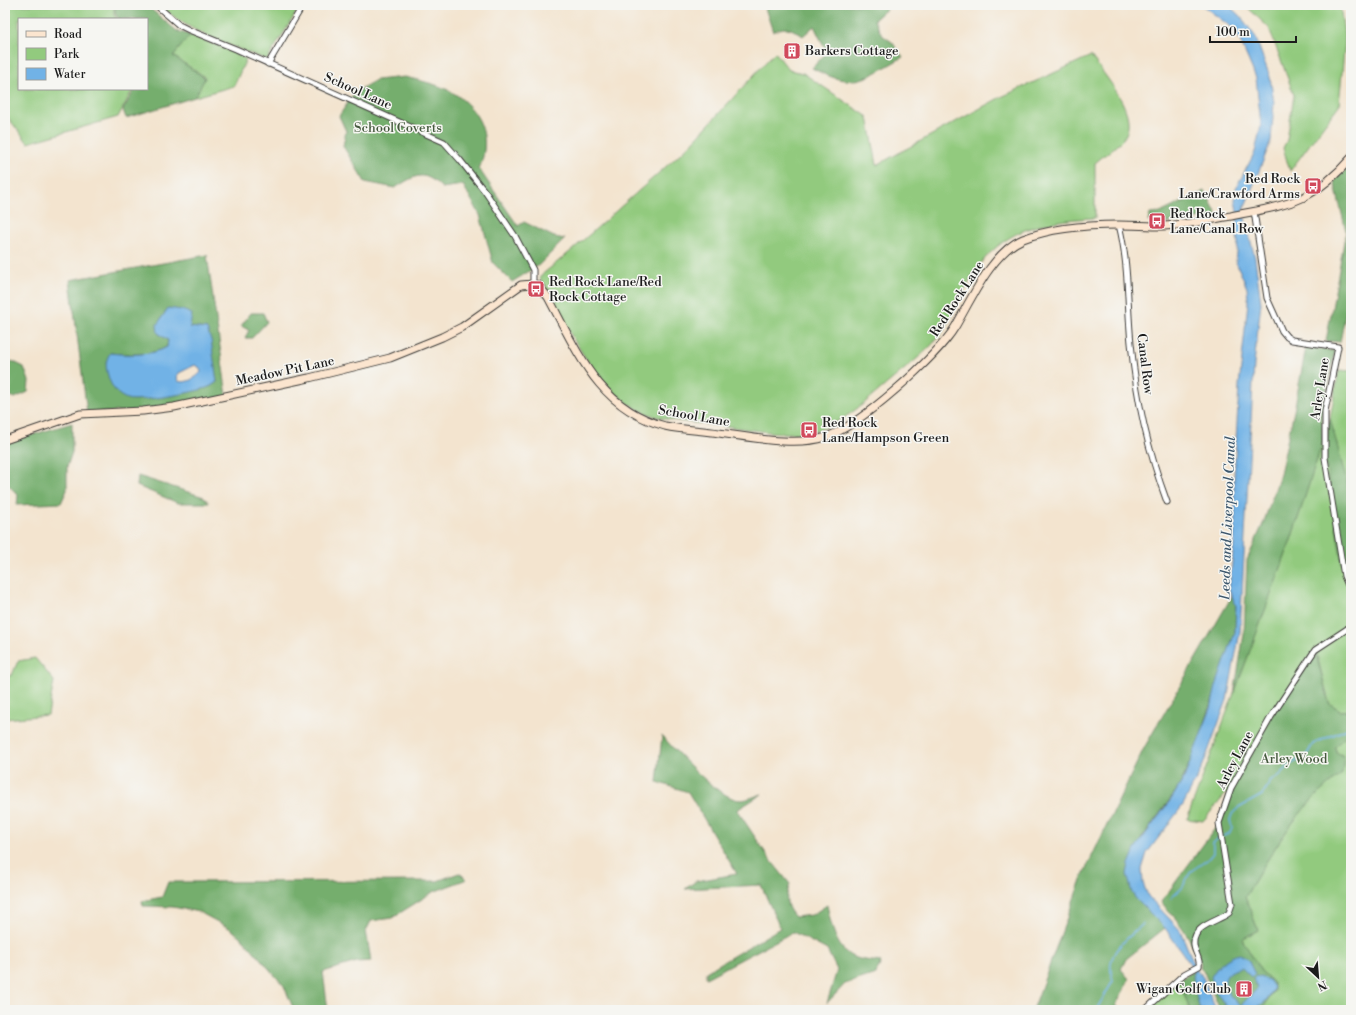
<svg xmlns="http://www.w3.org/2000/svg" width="1356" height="1015" font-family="'Libre Bodoni',serif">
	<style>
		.green { fill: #92ca7e; stroke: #57734d }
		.forest { fill: #75ae6d; stroke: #486544; fill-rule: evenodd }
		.water { fill: #71b2e6; stroke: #466781; fill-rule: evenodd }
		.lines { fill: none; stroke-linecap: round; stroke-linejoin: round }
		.stream { stroke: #71b2e6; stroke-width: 1.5 }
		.street-casing { stroke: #3c3a37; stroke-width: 7 }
		.secondary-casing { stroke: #3c3a37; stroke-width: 9 }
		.street { stroke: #fff; stroke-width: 5 }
		.secondary { stroke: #fbe5cf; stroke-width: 7 }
		.labels { text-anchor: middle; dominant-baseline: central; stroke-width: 3; stroke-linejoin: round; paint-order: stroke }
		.poi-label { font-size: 13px; fill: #1c1c1c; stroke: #f6f6f2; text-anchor: start }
		.street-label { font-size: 13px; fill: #1c1c1c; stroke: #f6f6f2 }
		.park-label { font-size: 13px; fill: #45593e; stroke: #f6f6f2 }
		.water-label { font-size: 14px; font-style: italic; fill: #3e586d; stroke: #f6f6f2 }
	</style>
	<rect width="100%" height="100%" fill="#f6f6f2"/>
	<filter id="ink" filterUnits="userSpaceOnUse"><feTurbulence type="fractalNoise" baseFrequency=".025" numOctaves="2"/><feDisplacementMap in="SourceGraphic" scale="8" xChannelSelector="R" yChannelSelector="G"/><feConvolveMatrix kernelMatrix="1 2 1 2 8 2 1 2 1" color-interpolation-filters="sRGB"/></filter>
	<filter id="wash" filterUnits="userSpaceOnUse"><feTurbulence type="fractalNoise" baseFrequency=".012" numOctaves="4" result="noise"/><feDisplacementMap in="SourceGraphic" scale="16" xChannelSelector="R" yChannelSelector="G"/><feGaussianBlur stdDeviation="0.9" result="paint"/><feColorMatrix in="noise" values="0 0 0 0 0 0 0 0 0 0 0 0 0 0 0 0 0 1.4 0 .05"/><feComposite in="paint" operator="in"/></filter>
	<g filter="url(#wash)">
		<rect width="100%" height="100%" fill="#f3e4cf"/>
		<!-- green -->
		<g class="green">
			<path d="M5 5H114V15L117 19H19V89H133L118 117 28 143 5 114Z"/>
			<path d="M160 5H301L267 60C230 45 189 33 160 5Z"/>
			<path d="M1245 5H1340L1345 41 1339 105 1290 171 1283 148 1287 140 1294 95 1269 28Z"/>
			<path d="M190 35 219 46 246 59 234 86 195 97 205 77 173 56Z"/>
			<path d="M775 52 789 70 803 73 868 117 877 165 999 98 1091 56C1104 75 1142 116 1123 139 1115 148 1104 155 1095 163V218C1043 220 1001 229 972 276 961 294 954 313 943 331 931 349 910 364 894 378 871 397 849 419 821 429 796 439 750 429 724 426 702 423 666 422 646 413 594 392 566 323 539 277L571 251 689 146Z"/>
			<path d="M1339 370 1351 371V710L1341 711 1329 703 1316 651 1231 788 1203 821 1187 819 1290 543 1330 418Z"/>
			<path d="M35 658 54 681 48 715 5 719V677L12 675 18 661Z"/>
			<path d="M1351 731V1010H1262L1274 983 1261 971 1241 939 1258 930 1245 897C1272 852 1298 805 1342 774L1335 747Z"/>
			<path d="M1179 980 1190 1010H1149Z"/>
		</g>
		<!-- forest -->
		<g class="forest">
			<path d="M115 5H146L177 31 190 35 173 56 205 78 195 97 126 118 123 110 135 89H147V19H119L115 14Z"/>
			<path d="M764 5H891L874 20 882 35 892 42 903 57C864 79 855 91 812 68L827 52 814 26 803 36C791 28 786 25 773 32Z"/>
			<path d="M405 77C422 81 443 85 458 96 483 115 491 140 479 169L518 226 524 222 554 237 565 239 539 265 512 282 493 263 480 215 463 185 442 188C423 169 416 175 395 188L365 182 343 146 346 131 339 116 355 92 376 80Z"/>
			<path d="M1351 165V285L1340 342 1326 341 1346 231 1334 181Z"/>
			<path d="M1205 191 1218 216 1162 224 1148 221 1150 214 1160 213Z"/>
			<path d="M207 255 227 396 153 410 87 413 70 280ZM190 327 207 329 217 382 209 387 157 397 110 353C127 355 152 356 167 347L168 340 158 333Z"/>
			<path d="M251 313H263L267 322 252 338H245L249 330 241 326Z"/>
			<path d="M1306 347 1335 351 1322 412 1323 441 1290 543 1234 694 1244 634 1247 560 1263 524 1279 478 1294 411Z"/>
			<path d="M12 361 24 367 29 381 28 392 15 398 5 394V367Z"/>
			<path d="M1330 418 1351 498V592L1344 576 1325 458Z"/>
			<path d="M72 423V452L67 467V490L61 503 17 505 18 495 5 482V443Z"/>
			<path d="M138 476 204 497 209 503H178L137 486Z"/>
			<path d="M1232 596 1236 605 1235 632 1197 747 1179 787 1141 839 1137 900 1165 928 1126 959 1121 969 1129 979 1116 1005 1121 1010H1033L1082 877 1144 748Z"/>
			<path d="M1315 650 1329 703 1341 711 1351 710V731L1335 747 1336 752 1344 756 1342 774C1298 805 1272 852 1245 897L1258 930 1242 939 1261 971 1274 983V991L1262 1010H1220L1204 972 1200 968 1201 964C1189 935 1182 925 1161 902L1219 823 1231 788 1271 717Z"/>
			<path d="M662 736C677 752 719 800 741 800 747 800 755 796 762 794L737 810 769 858 790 884C785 898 785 906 795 917L812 915 827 905C831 923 835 948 853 957 861 960 873 961 881 962L876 974 845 984 827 1003 837 970 827 950 793 932 706 978V972L780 928 761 885 685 889 696 881 737 874 688 792 657 782Z"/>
			<path d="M459 873 467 879 433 892 392 918 371 921 366 931 371 961 357 962 323 972 328 1010H294L284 986 245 941 231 929 199 912 173 907 143 906 142 901 162 897 168 882 437 881Z"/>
			<path d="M1193 971 1200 1010H1190L1179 980Z"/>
		</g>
		<!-- water -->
		<g class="water">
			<path d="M1202 5H1228L1241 17 1255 36 1270 77 1274 103 1271 141 1243 211 1255 258 1261 303 1254 364 1240 632 1227 700 1202 768 1183 805 1147 853 1142 869 1143 883 1148 896 1180 930 1197 971 1202 975 1216 1010H1200L1194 987 1193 972 1190 964 1165 928 1137 900 1132 893 1127 874 1129 864 1136 847 1172 798 1184 778 1211 708 1216 686 1235 632 1236 605 1229 590 1234 543 1235 508 1234 498V477L1239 386 1248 302 1247 288 1236 262 1238 243 1236 228 1238 216 1235 200 1236 188 1255 152 1261 125 1256 78 1238 36 1235 30Z"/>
			<path d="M168 308 182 310 192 314 190 327 207 329 211 340 217 382C215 383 212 386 209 387 198 392 137 403 127 399 117 395 113 389 109 379 106 368 104 363 110 353 127 355 152 356 167 347L168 340 158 333 157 325ZM195 365 199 367 201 372C196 378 186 384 178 381L177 376 179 373Z"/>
			<path d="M1240 954 1248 960 1255 974 1251 977 1242 968C1216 972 1223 994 1241 1005L1258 988 1253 979 1256 976 1269 980 1274 987C1267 1010 1247 1010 1228 1010L1215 990 1211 977C1217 966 1228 956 1240 954Z"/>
		</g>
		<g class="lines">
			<!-- stream -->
			<g class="stream">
				<path d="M1223 836 1230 833 1232 828 1230 820 1232 814 1237 809 1262 795 1271 781 1280 775 1291 764 1306 756 1313 744 1351 727"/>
				<path d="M1171 898 1182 888 1191 871 1207 860 1213 853V843L1219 838"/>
				<path d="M1096 1010 1113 981C1103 952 1126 941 1143 924"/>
			</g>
		</g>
	</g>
	<g filter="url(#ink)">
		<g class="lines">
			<!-- street casing -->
			<g class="street-casing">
				<g id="street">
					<path d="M156 5 179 25 189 30 236 49 444 142 460 160 486 193 515 236 533 270V284"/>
					<path d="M268 64 303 5"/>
					<path d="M1254 211 1267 298 1282 331 1287 337 1292 340 1338 347 1325 411V458L1344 576 1351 592"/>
					<path d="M1119 225C1129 264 1127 303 1131 343 1136 397 1148 451 1167 502"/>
					<path d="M1145 1010 1184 974 1199 966C1201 959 1194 952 1194 945 1192 925 1217 922 1229 913L1232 904 1219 823 1231 788 1271 717 1315 650 1347 629 1351 624"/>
				</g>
			</g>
			<!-- secondary casing -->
			<g class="secondary-casing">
				<path id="secondary" d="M5 440 80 414 143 411 174 407 309 378 390 358 442 337 462 327 521 285 533 284 538 285 548 297C577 351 599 409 665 426 683 430 701 430 719 433 750 437 795 447 826 437 859 426 937 357 955 327 971 300 992 252 1023 239 1051 228 1088 225 1119 225 1134 225 1148 226 1163 226 1186 225 1208 220 1231 216 1254 211 1280 208 1302 198 1320 189 1338 173 1351 158"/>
			</g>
			<!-- street -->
			<use href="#street" class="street"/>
			<!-- secondary -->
			<use href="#secondary" class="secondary"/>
		</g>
	</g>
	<!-- icons -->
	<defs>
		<g id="building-square" transform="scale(0.9)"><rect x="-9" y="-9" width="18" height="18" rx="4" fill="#d1495b" stroke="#f6f6f2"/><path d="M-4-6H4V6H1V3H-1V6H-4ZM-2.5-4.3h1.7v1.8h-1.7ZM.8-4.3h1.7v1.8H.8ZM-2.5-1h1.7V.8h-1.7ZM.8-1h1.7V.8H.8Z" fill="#fff"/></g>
		<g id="bus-square" transform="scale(0.9)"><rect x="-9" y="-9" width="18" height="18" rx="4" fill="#d1495b" stroke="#f6f6f2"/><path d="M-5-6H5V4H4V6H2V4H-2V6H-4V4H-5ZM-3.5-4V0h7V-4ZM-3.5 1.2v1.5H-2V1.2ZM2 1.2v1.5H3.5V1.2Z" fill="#fff"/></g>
	</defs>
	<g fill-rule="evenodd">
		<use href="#building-square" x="792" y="51"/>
		<use href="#bus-square" x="1313" y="186"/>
		<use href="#bus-square" x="1157" y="221"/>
		<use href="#bus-square" x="536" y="289"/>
		<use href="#bus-square" x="809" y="430"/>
		<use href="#building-square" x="1244" y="989"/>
	</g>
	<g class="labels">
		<!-- poi labels -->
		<g class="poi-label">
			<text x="805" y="51">Barkers Cottage</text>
			<text x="1300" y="179" text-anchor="end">Red Rock<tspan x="1300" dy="15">Lane/Crawford Arms</tspan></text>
			<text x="1170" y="214">Red Rock<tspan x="1170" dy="15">Lane/Canal Row</tspan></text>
			<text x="549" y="282">Red Rock Lane/Red<tspan x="549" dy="15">Rock Cottage</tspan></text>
			<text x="822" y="423">Red Rock<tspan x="822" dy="15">Lane/Hampson Green</tspan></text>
			<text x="1231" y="989" text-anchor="end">Wigan Golf Club</text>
		</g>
		<!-- street labels -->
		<g class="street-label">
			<text transform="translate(358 91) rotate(24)">School Lane</text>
			<text transform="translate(957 299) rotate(-57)">Red Rock Lane</text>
			<text transform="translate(1145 364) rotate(83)">Canal Row</text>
			<text transform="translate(285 371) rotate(-12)">Meadow Pit Lane</text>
			<text transform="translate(1320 389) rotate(-81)">Arley Lane</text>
			<text transform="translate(694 416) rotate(10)">School Lane</text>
			<text transform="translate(1235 760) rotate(-62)">Arley Lane</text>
		</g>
		<!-- park labels -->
		<g class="park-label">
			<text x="398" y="128">School Coverts</text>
			<text x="1294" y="759">Arley Wood</text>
		</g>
		<!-- water labels -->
		<g class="water-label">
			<text transform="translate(1228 518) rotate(-88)">Leeds and Liverpool Canal</text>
		</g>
	</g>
	<!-- margin -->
	<rect width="1356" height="1015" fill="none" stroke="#f6f6f2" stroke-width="20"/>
	<!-- legend -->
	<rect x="18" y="18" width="130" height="72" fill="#f6f6f2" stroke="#9f9f9c"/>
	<rect x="26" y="31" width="20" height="6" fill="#fbe5cf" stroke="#9f9f9c"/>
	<text x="54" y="38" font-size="12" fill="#1c1c1c">Road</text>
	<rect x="26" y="48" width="20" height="12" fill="#92ca7e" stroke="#9f9f9c"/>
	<text x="54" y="58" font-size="12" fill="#1c1c1c">Park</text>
	<rect x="26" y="68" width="20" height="12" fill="#71b2e6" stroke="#9f9f9c"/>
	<text x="54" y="78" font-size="12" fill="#1c1c1c">Water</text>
	<!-- north arrow -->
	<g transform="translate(1318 977) rotate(154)" stroke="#f6f6f2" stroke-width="3" paint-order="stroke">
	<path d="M0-3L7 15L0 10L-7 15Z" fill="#1c1c1c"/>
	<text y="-6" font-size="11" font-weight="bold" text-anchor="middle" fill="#1c1c1c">N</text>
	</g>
	<!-- scale -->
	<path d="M1210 36v6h86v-6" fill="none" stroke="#1c1c1c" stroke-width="2"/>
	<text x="1216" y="36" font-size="12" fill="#1c1c1c" stroke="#f6f6f2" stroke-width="3" paint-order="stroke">100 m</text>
</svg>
